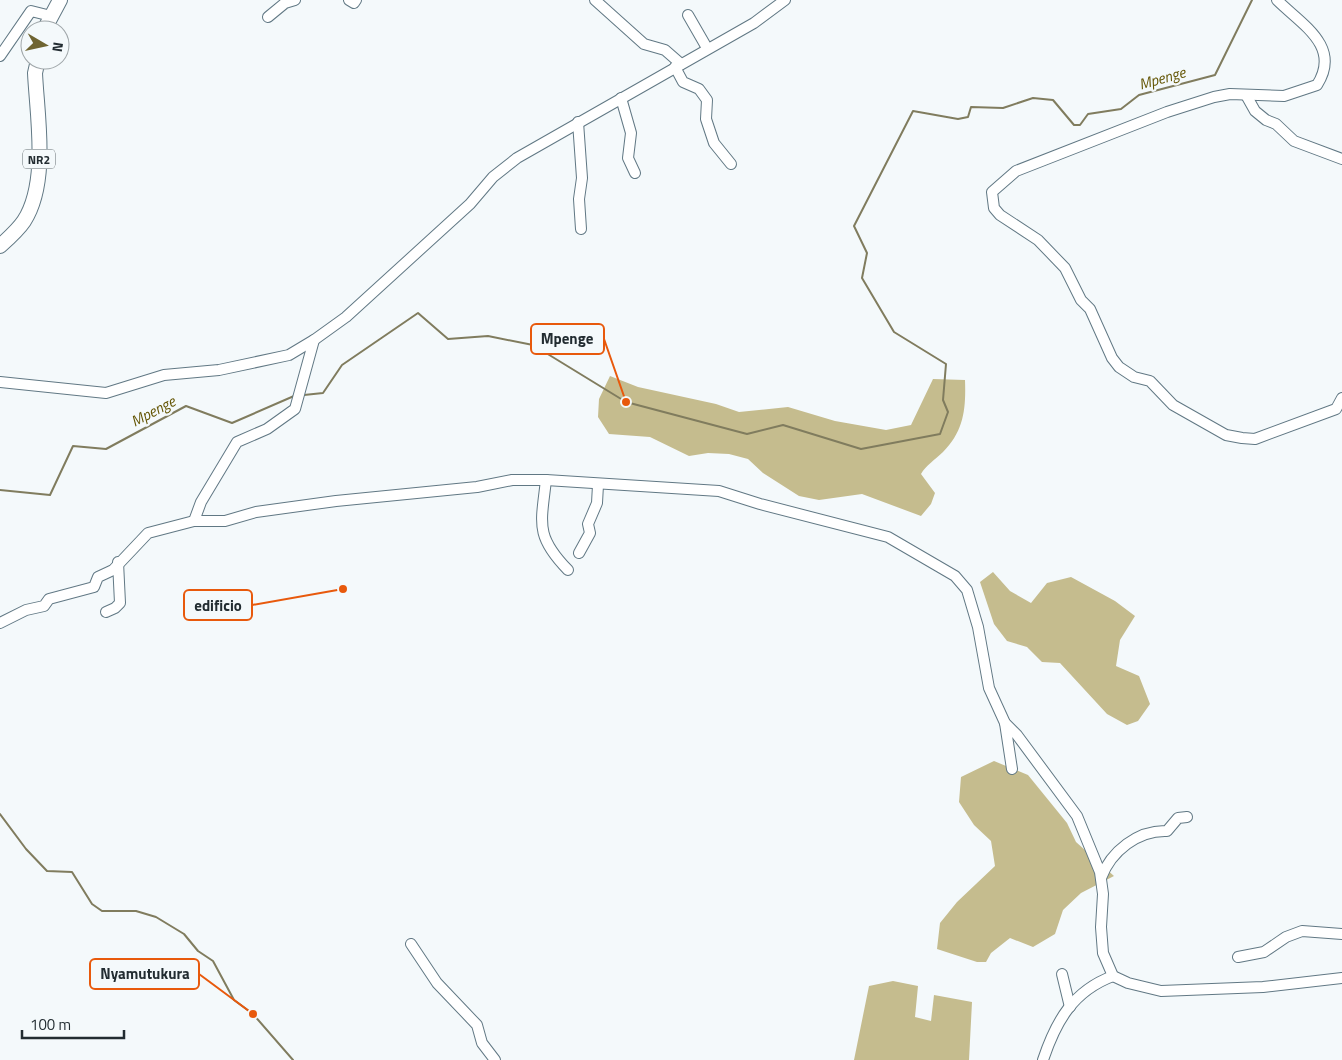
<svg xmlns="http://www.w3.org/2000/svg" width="1342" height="1060" font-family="'Titillium Web',sans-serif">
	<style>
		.forest { fill: #c5bc8e }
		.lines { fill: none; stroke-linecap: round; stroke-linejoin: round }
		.stream { stroke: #807c5e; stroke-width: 2 }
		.minor-casing { stroke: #617884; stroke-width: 12 }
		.highway-casing { stroke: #617884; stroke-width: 16 }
		.minor { stroke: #fff; stroke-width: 10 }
		.highway { stroke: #fff; stroke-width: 14 }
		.labels { text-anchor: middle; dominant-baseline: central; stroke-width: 4.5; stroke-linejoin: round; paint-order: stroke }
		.shield { fill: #f4f9fb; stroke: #616a6e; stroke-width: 1 }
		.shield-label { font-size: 12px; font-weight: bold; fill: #222c31 }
		.water-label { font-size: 15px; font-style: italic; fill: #625300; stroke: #f4f9fb }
		.leader { fill: none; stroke: #e8590c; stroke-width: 2 }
		.callout-dot { fill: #e8590c; stroke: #f4f9fb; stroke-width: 2 }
		.callout { fill: #f4f9fb; stroke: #e8590c; stroke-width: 2 }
		.callout-label { font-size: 15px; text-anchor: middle; font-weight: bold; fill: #222c31 }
	</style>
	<rect width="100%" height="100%" fill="#f4f9fb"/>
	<!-- forest -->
	<g class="forest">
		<path d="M610 376 638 387 716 404 739 412 788 407 835 421 886 430 911 425 933 379 965 380C966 409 964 431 943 452 935 460 926 465 921 474L935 493 931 504 921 516 862 494 819 500 799 496 763 473 748 459 729 454 708 453 689 456 650 437 609 434 598 417 599 399Z"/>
		<path d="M993 572 1010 591 1031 603 1047 583 1071 577 1115 601 1135 616 1120 640 1116 666 1139 676 1150 704 1138 721 1127 725 1107 714 1060 663 1042 662 1027 647 1007 641 994 624 980 582Z"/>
		<path d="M994 761 1028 775 1067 823 1076 842 1114 876 1081 893 1063 910 1055 934 1033 947 1010 938 991 953 986 962H977L937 949 940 923 957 902 995 866 991 841 974 825 959 802 961 777Z"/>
		<path d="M893 981 918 986 915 1017 931 1021 934 995 972 1002 969 1060H854L869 986Z"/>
	</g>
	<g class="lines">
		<!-- stream -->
		<g class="stream">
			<path d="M304 395 323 393 342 365 418 313 448 339 488 336 533 345 626 402 747 434 783 425 861 449 940 434 948 412 943 400 946 364 894 332 862 278 867 253 854 226 913 111 958 119 968 117 971 107 1003 108 1033 98 1053 100 1074 125H1080L1088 114 1121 109 1139 95 1215 75 1252 0"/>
			<path d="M0 490 50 495 73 446 106 449 186 406 232 423 294 396"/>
			<path d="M0 814 26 849 47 871 72 872 92 904 102 911H136L156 917 184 934 198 951 213 961 234 1000 253 1014 293 1060"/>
		</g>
		<!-- minor casing -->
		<g class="minor-casing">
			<g id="minor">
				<path d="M349 0 354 3 356 0"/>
				<path d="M595 0 644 44 665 50 681 64"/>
				<path d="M1277 0C1301 24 1342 46 1317 85L1284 96 1230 94 1214 97 1167 112 1016 171 992 192 994 208 1000 215 1038 240 1065 268 1081 300 1090 309 1112 358 1119 367 1134 377 1150 381 1173 405 1226 435 1242 438 1255 439 1336 409 1342 398"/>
				<path d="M688 15 707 48"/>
				<path d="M268 17 285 3 295 0"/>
				<path d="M0 56 31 11 51 16"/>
				<path d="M675 67 683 82 699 89 707 100 706 119 714 143 731 164"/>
				<path d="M1246 95 1255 111 1266 120 1276 124 1294 141 1342 159"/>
				<path d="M621 98 631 133 628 158 635 173"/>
				<path d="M578 122 582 178 579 199 581 229"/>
				<path d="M0 382 106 393 164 375 219 370 289 355 314 340 346 317 470 204 493 177 517 158 754 23 785 0"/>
				<path d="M546 480C541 524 535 536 568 570"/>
				<path d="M194 521 201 502 237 442 267 429 295 409 314 340"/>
				<path d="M579 553 590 533 588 524 597 503 598 485"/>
				<path d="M106 612 115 608 120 603 118 562"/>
				<path d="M0 623 26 610 44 606 49 599 94 587 98 577 113 570 148 533 194 521H225L256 512 336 501 477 487 512 480H546L719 491 760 504 888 537 955 576 967 590 978 627 989 688 1005 723 1017 735 1077 816 1100 872 1103 894 1101 927 1103 953 1113 976 1128 983 1161 991 1263 987 1342 978"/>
				<path d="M1005 723 1012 769"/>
				<path d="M1101 878C1111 851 1138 830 1167 831L1178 818 1187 817"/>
				<path d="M411 944 437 983 477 1025 482 1043 495 1060"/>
				<path d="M1238 957 1264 952 1286 937 1302 931 1342 934"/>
				<path d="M1062 974 1070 1007"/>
				<path d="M1043 1060C1056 1021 1073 991 1113 976"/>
			</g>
		</g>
		<!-- highway casing -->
		<g class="highway-casing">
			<g id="highway">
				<path d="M44 30 60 0"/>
				<path d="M0 246C9 238 18 230 24 221 49 182 37 116 35 73L38 60"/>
			</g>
		</g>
		<!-- minor -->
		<use href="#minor" class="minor"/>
		<!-- highway -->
		<use href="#highway" class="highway"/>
	</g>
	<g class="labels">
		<!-- shield labels -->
		<rect class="shield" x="23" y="149.5" width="32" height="19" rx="4"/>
		<g class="shield-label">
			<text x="39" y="159">NR2</text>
		</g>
		<!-- water labels -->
		<g class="water-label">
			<text transform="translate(1162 78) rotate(-16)">Mpenge</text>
			<text transform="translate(153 411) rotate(-28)">Mpenge</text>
		</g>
	</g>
	<!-- callouts -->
	<path class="leader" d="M626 402L604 339M343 589L252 605M253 1014L199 974"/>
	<g class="callout-dot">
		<circle cx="626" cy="402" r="5"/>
		<circle cx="343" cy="589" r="5"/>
		<circle cx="253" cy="1014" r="5"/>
	</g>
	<g class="callout">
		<rect x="531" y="324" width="73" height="30" rx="5"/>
		<rect x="184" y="590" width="68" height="30" rx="5"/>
		<rect x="90" y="959" width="109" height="30" rx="5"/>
	</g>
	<g class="callout-label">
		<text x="567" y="344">Mpenge</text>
		<text x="218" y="611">edificio</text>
		<text x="145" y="979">Nyamutukura</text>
	</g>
	<!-- north arrow -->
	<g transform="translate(45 45) rotate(99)"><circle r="24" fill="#f4f9fb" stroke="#a0a7aa"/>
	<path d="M0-4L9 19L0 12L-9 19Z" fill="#6f6431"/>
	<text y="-8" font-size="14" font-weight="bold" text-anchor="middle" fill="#222c31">N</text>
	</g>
	<!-- scale -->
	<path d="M22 1030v8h102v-8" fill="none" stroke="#222c31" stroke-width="2.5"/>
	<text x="30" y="1030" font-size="15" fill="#222c31" stroke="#f4f9fb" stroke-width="4" paint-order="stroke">100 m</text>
</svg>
